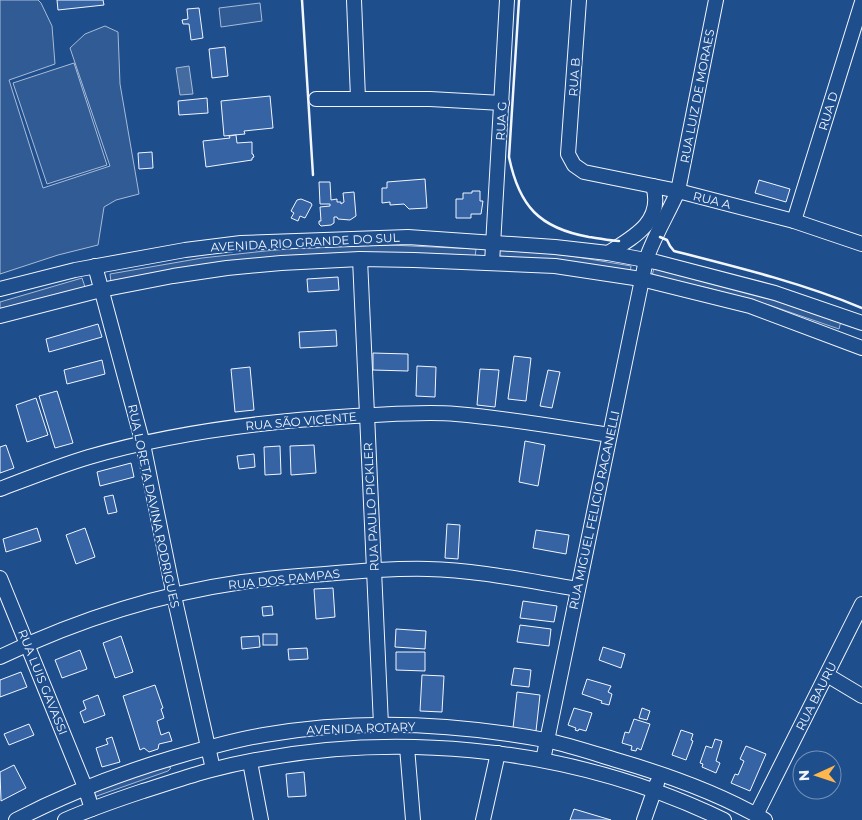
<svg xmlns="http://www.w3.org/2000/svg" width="862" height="820" font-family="Montserrat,sans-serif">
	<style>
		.built { fill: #305b95; stroke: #a8bbd7 }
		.water { fill: #446ba0; stroke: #a8bbd7 }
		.building { fill: #3563a3; stroke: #f2f6ff }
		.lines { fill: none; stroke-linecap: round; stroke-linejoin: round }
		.minor-casing { stroke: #f2f6ff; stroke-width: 16 }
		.minor { stroke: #1f4e8c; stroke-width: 14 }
		.wall { stroke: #f2f6ff; stroke-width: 2.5 }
		.labels { text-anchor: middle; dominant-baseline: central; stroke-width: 4; stroke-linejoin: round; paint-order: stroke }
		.street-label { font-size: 12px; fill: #f2f6ff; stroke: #1f4e8c }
	</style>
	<rect width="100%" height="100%" fill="#1f4e8c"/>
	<!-- built -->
	<g class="built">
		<path d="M0 0H38L41 3 52 26 55 64 9 80 43 188 110 166 70 48 85 34 105 26 118 32 120 84 139 194 116 200 104 207 98 245 58 255 0 274Z"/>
		<path d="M260 3 262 21 221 27 219 8Z"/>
		<path d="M74 63 107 165 47 184 13 83Z"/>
		<path d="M390 245 476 249 475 257 421 254 111 282 110 274 202 258 265 251 311 247Z"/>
		<path d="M500 248 571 256 631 266 630 273 570 263 499 256Z"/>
		<path d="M654 268 771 298 841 321 839 329 769 305 708 288 652 276Z"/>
		<path d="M82 278 85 287 0 311V302Z"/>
		<path d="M167 766 171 768 168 771 94 797 93 791Z"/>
	</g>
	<!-- water -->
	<path class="water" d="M189 66 193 94 180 95 176 68Z"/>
	<!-- building -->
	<g class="building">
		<path d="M57 0H103L104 5 58 10Z"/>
		<path d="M199 8 203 38 191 40 189 24H183L182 20 188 19 187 9Z"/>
		<path d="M225 47 228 76 212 78 209 49Z"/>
		<path d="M270 96 273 128 244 131 245 134 224 136 221 101Z"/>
		<path d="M207 98 208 113 179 115 178 101Z"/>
		<path d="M236 135 237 143 252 142V154H253L254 157 252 158V160L206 167 203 141 230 138 229 136Z"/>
		<path d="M152 152 153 168 139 169 138 153Z"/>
		<path d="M425 179 427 208 409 209 404 204 390 205V202L382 203V188H387V182Z"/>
		<path d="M759 180 790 189 786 202 755 193Z"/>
		<path d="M319 182H330L331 200 337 199V202H341V204L344 202 343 193 354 192 356 216 350 220 338 219 337 217H334V223L331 225 321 226 319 224V221H321L320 207 330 206V204H320Z"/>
		<path d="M472 191H480V201H483L481 214H471V218H456V199H463V193H472Z"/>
		<path d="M301 199 311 203 312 205 305 218 300 216 298 221 291 218 294 213 291 211 297 200Z"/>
		<path d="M338 277 339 290 308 292 307 279Z"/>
		<path d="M98 324 102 337 49 352 46 339Z"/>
		<path d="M336 330 337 346 300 348 299 332Z"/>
		<path d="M373 353 408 354V371L373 370Z"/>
		<path d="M514 356 531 358 526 401 508 399Z"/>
		<path d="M102 360 105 374 67 384 64 370Z"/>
		<path d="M417 366 436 367 435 397 416 396Z"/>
		<path d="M250 367 254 410 235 412 231 369Z"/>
		<path d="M480 369 499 370 495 407 477 405Z"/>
		<path d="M548 370 560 372 552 408 540 406Z"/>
		<path d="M57 391 73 443 55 448 39 396Z"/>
		<path d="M36 398 48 435 27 442 16 405Z"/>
		<path d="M525 441 545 445 538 486 519 482Z"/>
		<path d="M6 445 14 468 0 473V447Z"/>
		<path d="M314 445 316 473 291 475 290 446Z"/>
		<path d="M280 446 281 474 265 475 264 447Z"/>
		<path d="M254 454 255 467 239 469 237 456Z"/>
		<path d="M131 463 134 477 100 486 97 472Z"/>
		<path d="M113 495 117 512 108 514 104 497Z"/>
		<path d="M447 524 460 525 458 559 445 558Z"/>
		<path d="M37 528 41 541 6 552 3 539Z"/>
		<path d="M85 528 95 557 76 564 66 535Z"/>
		<path d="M536 530 569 535 566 554 533 548Z"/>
		<path d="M333 588 335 617 316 619 314 589Z"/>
		<path d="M523 601 557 606 554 622 520 618Z"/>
		<path d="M272 606 273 615 263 616 262 607Z"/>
		<path d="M520 625 551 629 549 646 517 642Z"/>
		<path d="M396 629 426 631 425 649 395 647Z"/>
		<rect x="263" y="634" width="14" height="11"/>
		<path d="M121 636 133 672 115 678 103 643Z"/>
		<path d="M259 636 260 647 242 649 241 637Z"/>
		<path d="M603 647 625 654 621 668 599 660Z"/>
		<path d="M307 648 308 659 289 660 288 649Z"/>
		<path d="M80 650 87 669 62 678 55 660Z"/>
		<path d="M396 652H425V671L396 670Z"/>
		<path d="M514 668 531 670 529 687 511 685Z"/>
		<path d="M21 672 27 687 0 697V680Z"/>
		<path d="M422 675 444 676 442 712 420 711Z"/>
		<path d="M587 679 611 686 608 692 612 694 609 705 601 703 602 701 582 694Z"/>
		<path d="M155 685 163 708 161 709 164 718 157 721 161 735 169 732 172 741 159 744 158 749 149 752 144 748 140 750 123 696Z"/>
		<path d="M517 692 540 695 536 731 513 728Z"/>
		<path d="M98 695 105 715 84 723 80 712 86 709 83 701Z"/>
		<path d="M574 708 592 713 586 731 579 729 578 731 575 730 576 728 568 725Z"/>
		<path d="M642 708 650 711 647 720 639 718Z"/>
		<path d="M634 719 650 724 641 750 637 748 636 751 631 750 632 746 622 743 625 732 629 733Z"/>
		<path d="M29 724 34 735 9 745 4 734Z"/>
		<path d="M681 730 693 734 691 740 693 741 686 760 672 755Z"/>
		<path d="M112 737 120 762 102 767 96 748 108 744 106 739Z"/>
		<path d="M715 739 722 741 716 761 720 763 716 773 702 767 703 764 700 763 706 746 712 748Z"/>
		<path d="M746 746 766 754 750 791 731 783 735 774 738 775 744 761 740 759Z"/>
		<path d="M14 765 26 788 1 801 0 772Z"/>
		<path d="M304 772 306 796 288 797 286 774Z"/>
		<path d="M574 809 611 820H570Z"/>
	</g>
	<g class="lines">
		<!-- minor casing -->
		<g class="minor-casing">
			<g id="minor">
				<path d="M354 0 358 98"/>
				<path d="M579 0 568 154 574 165 584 172 678 191 794 221 862 244"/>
				<path d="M316 99H430L502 103"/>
				<path d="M794 221 862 2"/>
				<path d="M608 253C634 237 664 221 653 186"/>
				<path d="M360 259 381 725"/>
				<path d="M492 263 507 0"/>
				<path d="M95 266 143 444 174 596 213 769"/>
				<path d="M0 289 75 270 185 250 241 243 408 237 555 247 608 253 656 262 775 293 862 323"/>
				<path d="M0 316 101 290 173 276 227 268 281 263 360 259 414 260 555 266 641 279 750 306 862 348"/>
				<path d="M0 489C29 478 59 466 89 457 175 432 265 421 354 416 387 415 422 411 456 414 507 418 558 427 609 435"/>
				<path d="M0 578 85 787 92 809"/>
				<path d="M0 657C75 621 159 594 242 582 270 578 298 576 325 574 359 571 393 568 428 569 478 570 528 581 578 589"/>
				<path d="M827 675 862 696"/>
				<path d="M407 747 413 820"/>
				<path d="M543 760 646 260C654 236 668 214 678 191L716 0"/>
				<path d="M250 762 261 820"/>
				<path d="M756 815 862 604"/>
				<path d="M16 820C66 794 118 774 172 758 203 749 233 740 264 735 356 719 453 723 545 740 569 745 593 753 616 760 668 775 719 793 765 820"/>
				<path d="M65 820C90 809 116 800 143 791 166 784 188 776 211 770 379 727 567 744 724 820"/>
				<path d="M483 820 498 753"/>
				<path d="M644 820 657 783"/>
			</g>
		</g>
		<!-- minor -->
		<use href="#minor" class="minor"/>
		<!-- wall -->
		<g class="wall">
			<path d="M302 0 313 175"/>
			<path d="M519 0 509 157C519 206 539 228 589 237 599 238 609 241 619 241"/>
			<path d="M660 237 667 240 670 246 674 251C737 267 802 283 862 308"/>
		</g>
	</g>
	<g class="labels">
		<!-- street labels -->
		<g class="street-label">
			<text transform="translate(574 77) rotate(-86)">RUA B</text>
			<text transform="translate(697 96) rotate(-79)">RUA LUIZ DE MORAES</text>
			<text transform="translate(828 111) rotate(-73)">RUA D</text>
			<text transform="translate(501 121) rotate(-87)">RUA G</text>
			<text transform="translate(712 200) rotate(14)">RUA A</text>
			<text transform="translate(305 242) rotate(-3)">AVENIDA RIO GRANDE DO SUL</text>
			<text transform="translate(301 421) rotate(-5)">RUA SÃO VICENTE</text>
			<text transform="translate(154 506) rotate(78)">RUA LORETA DAVINA RODRIGUES</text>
			<text transform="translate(371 507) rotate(-93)">RUA PAULO PICKLER</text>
			<text transform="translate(594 510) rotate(-78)">RUA MIGUEL FELICIO RACANELLI</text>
			<text transform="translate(284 579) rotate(-6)">RUA DOS PAMPAS</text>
			<text transform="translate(43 682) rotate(68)">RUA LUIS GAVASSI</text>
			<text transform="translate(816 696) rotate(-63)">RUA BAURU</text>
			<text transform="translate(361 728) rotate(-2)">AVENIDA ROTARY</text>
		</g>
	</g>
	<!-- north arrow -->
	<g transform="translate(817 775) rotate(267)"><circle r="24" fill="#1f4e8c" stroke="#7391ba"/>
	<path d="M0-4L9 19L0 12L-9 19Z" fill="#ffb74d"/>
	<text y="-8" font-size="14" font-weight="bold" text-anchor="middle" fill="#f2f6ff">N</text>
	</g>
</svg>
